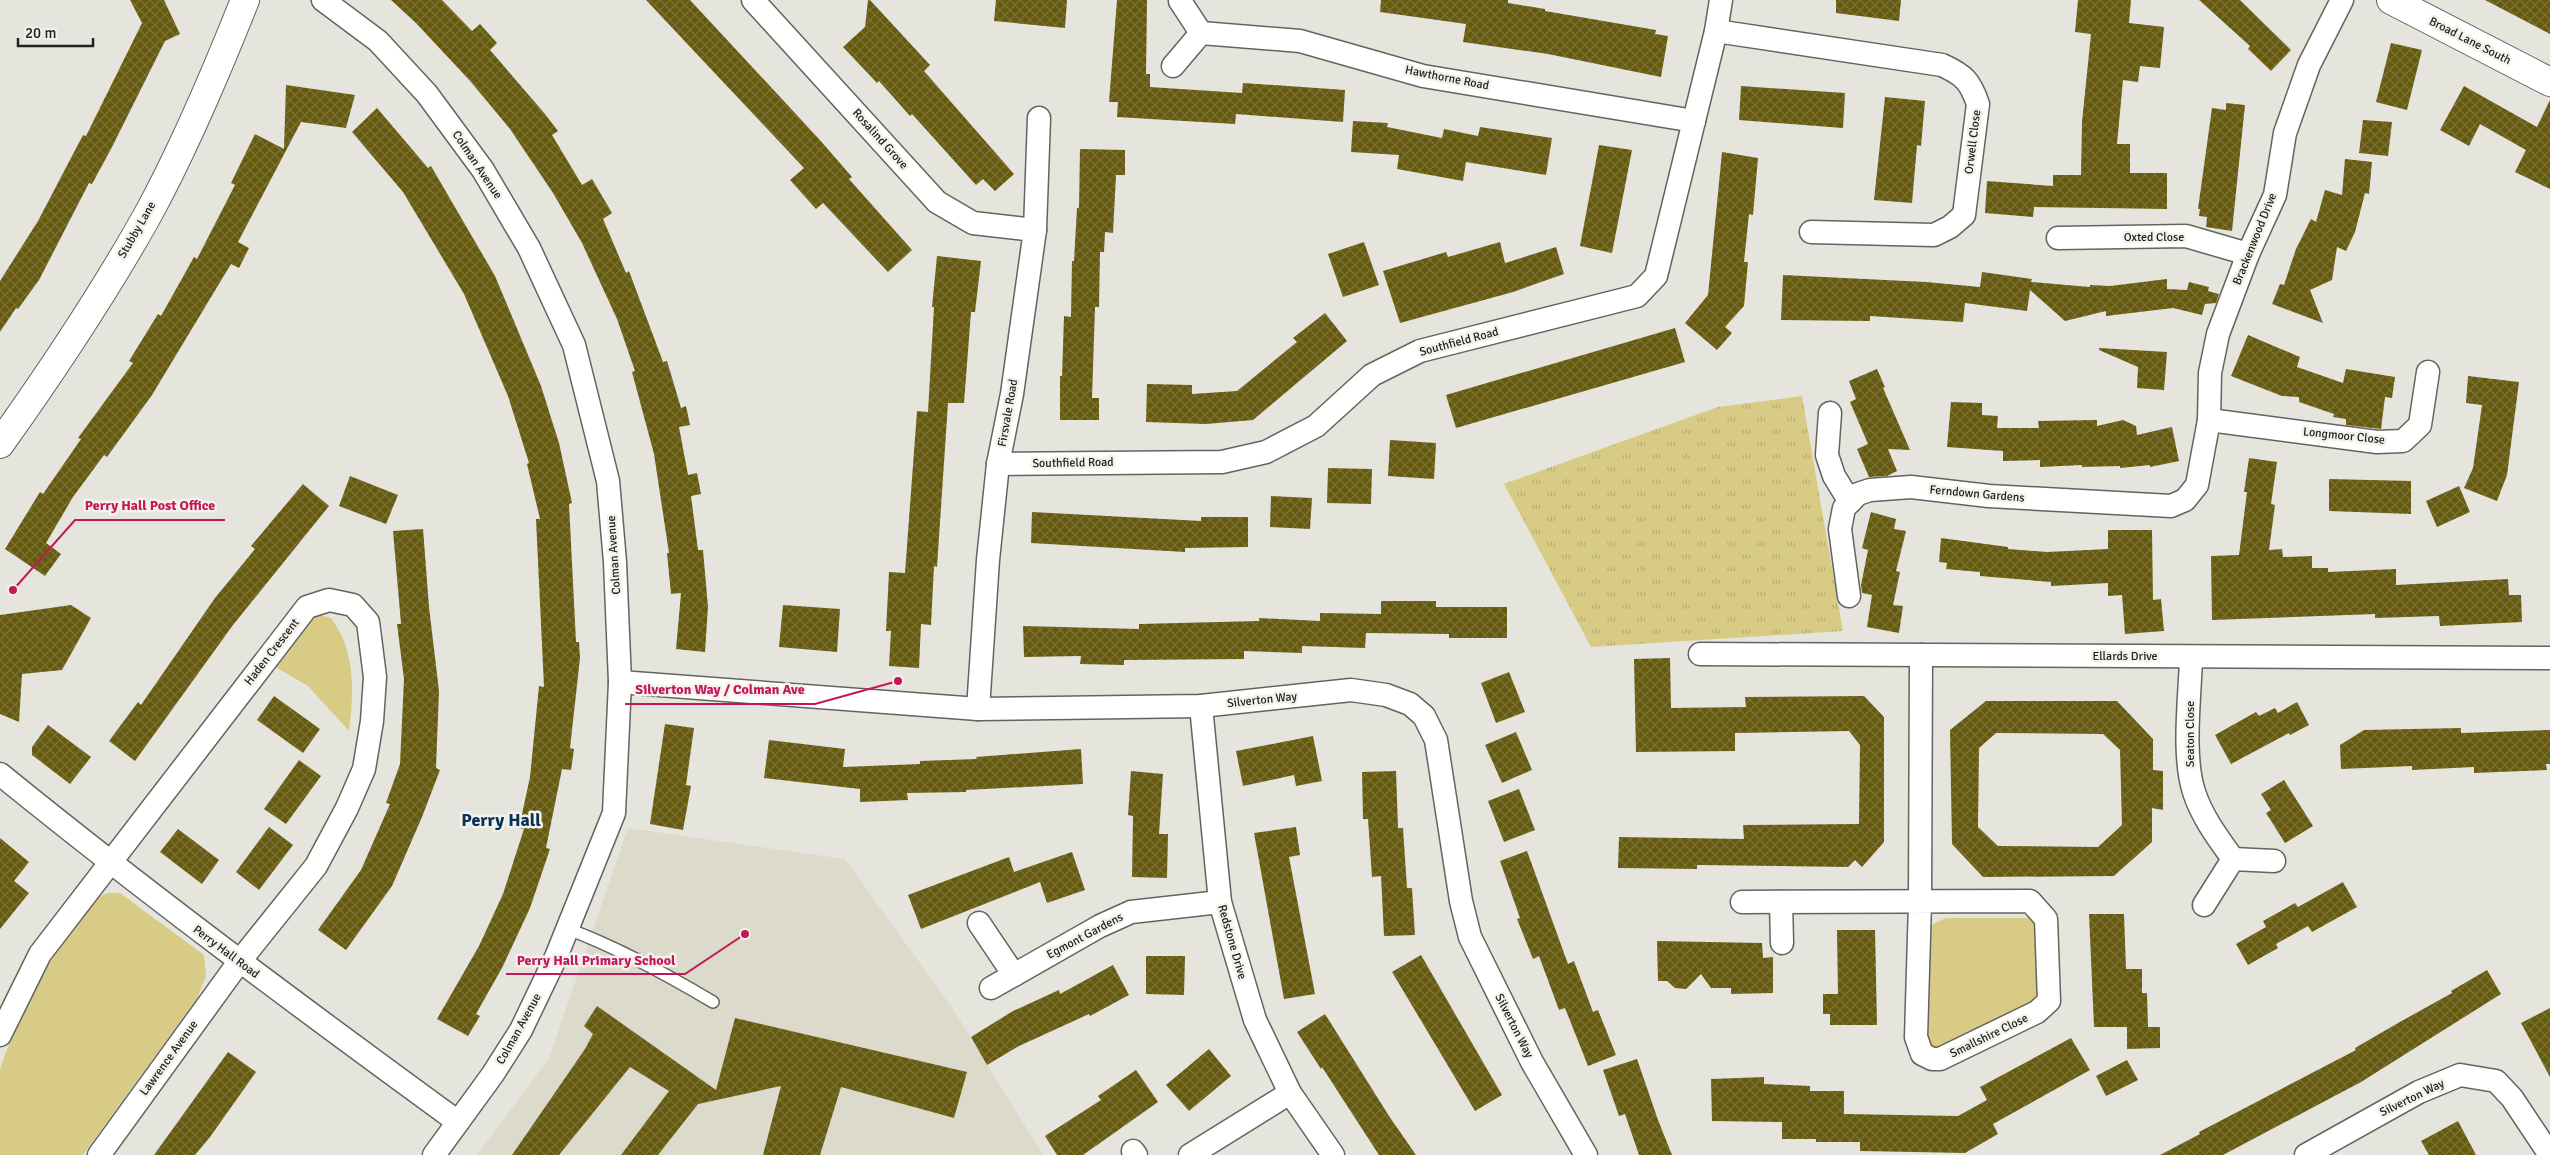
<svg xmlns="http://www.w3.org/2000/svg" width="2550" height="1155" font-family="Signika,sans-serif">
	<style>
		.built { fill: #dcdaca }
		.grass { fill: #d7cb86 }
		.park { fill: url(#park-tufts) }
		.building { fill: url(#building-cross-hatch); fill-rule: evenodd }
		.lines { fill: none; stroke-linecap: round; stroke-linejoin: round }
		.service-casing { stroke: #65635d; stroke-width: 14 }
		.minor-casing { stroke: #65635d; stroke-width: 25 }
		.tertiary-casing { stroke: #65635d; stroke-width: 30 }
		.service { stroke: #fff; stroke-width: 11 }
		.minor { stroke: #fff; stroke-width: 22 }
		.tertiary { stroke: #fff; stroke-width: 28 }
		.labels { text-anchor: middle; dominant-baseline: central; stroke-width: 5; stroke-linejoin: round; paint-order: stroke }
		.street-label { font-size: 12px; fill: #21211e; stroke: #f4f3eb }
		.district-label { font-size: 18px; font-weight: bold; fill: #073257; stroke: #f4f3eb }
		.leader { fill: none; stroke: #c2185b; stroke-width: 2 }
		.callout-dot { fill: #c2185b; stroke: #f4f3eb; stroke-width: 2 }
		.callout-label { font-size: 14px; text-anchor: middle; font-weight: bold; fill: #c2185b; stroke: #f4f3eb; stroke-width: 5; stroke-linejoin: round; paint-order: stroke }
	</style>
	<defs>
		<pattern id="park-tufts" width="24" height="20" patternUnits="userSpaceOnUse" patternTransform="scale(1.25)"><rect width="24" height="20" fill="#d7cb86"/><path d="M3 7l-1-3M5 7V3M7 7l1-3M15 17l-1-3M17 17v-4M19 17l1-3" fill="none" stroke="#b8ae73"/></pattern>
		<pattern id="building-cross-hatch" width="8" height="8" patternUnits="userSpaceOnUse" patternTransform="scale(1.25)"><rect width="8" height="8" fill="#655a0e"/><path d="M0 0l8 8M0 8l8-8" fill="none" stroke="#7b723a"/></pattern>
	</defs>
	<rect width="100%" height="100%" fill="#e6e5dd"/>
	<!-- built -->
	<path class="built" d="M628 828 845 859 953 1009 1043 1155H477L549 1058Z"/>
	<!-- grass -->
	<g class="grass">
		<path d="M312 613 331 618C356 651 354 692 349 731L308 686 272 665Z"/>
		<path d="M107 893H120L204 955 206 976 197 998 83 1155H0V1069L19 1017 41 975 90 902Z"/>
		<path d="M1946 918H2027L2034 921 2039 992 2026 1007 1933 1051 1924 1037V934L1933 924Z"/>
	</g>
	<!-- park -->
	<path class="park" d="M1802 396 1843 631 1591 647 1504 484 1718 407Z"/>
	<!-- building -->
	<g class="building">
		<path d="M130 0H164L180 34 165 41 111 149 92 184 89 183 39 280 18 309 16 308 0 332V281L38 221 83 135 86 136 142 23Z"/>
		<path d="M391 0H442L472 31 480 24 497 43 490 50 545 114 558 131 552 135 582 185 592 179 612 213 603 219 626 273 629 271 663 362 667 361 681 408 686 406 690 425 679 427 688 475 697 473 701 494 691 496 698 550H703L708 607 705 652 676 649 681 593 671 594 667 553H669L654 454 632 372 635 371 617 319 582 243 553 193 510 129 471 82 416 23Z"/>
		<path d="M646 0H690L819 139 852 177 849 179 912 250 888 272 823 203 816 209 790 180 804 168Z"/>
		<path d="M868 0H870L930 65 924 71 1014 174 995 191 983 179 976 185 912 114 910 116 879 81 877 83 843 47 865 27Z"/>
		<path d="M996 0H1067L1065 28 994 21Z"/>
		<path d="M1117 0H1147L1146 74H1150V87L1242 93 1243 83 1345 90 1343 122 1236 114 1235 124 1117 117 1118 102H1109Z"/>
		<path d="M1381 0H1508V3L1545 9V11L1656 30 1655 34 1668 36 1661 77 1548 54 1463 42 1466 24 1380 12Z"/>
		<path d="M1836 0H1901L1899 21 1836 13Z"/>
		<path d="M2078 0H2131L2129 23 2164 27 2160 68 2140 66 2138 82 2123 80 2117 144H2130V173H2167V209L2034 207 2033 217 1985 213 1987 181 2053 186V175H2081L2082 122 2091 34 2075 32Z"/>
		<path d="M2199 0H2240L2291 50 2271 71 2248 49 2250 46Z"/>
		<path d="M2485 0H2550V34Z"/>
		<path d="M2391 43 2422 50 2407 110 2376 102Z"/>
		<path d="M286 85 355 95 346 128 301 122 238 242 249 248 239 268 231 264 152 395 107 457 104 455 73 497 46 543 61 554 45 576 5 549 40 492 43 494 81 439 78 438 133 363 129 361 158 314 161 316 194 257 197 259 235 185 231 183 255 134 284 149Z"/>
		<path d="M1741 86 1845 93 1843 128 1739 120Z"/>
		<path d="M2464 86 2537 127 2550 100V189L2515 172 2526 150 2480 124 2469 146 2440 130Z"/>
		<path d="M1885 97 1925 101 1921 146 1917 145 1912 203 1874 200Z"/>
		<path d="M2226 103 2245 105 2232 231 2206 227 2207 217 2199 216 2200 209H2198L2212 108 2226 110Z"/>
		<path d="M377 108 428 168 431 166 495 276 541 386 559 443 572 503 569 504 576 642H579L580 658 570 748 574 749 571 770 562 769 546 848 550 849 530 908 502 968 476 1014 480 1016 468 1036 437 1019 479 946 503 894 524 829 519 828 530 777 539 686 544 687 536 519H540L527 464 529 463 508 396 464 294 403 192 352 132Z"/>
		<path d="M2363 120 2392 122 2388 156 2359 153Z"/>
		<path d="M1353 121 1388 123 1387 127 1442 138 1444 129 1478 136 1480 127 1552 138 1546 175 1466 162 1463 181 1397 169 1399 155 1351 152Z"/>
		<path d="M1599 145 1632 150 1612 253 1580 246Z"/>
		<path d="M1080 149 1125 150V175H1116L1113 233 1105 232 1104 252H1100L1099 307H1095L1092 398H1099V420H1060V376H1062L1064 316 1071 317 1072 261H1074L1077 208H1079Z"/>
		<path d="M1722 152 1758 158 1753 215 1749 214 1744 262H1748L1744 306 1725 327 1732 333 1717 350 1685 323 1708 295Z"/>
		<path d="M2345 159 2372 162 2369 194 2365 193 2355 232 2346 251 2337 247 2332 280 2310 290 2323 323 2272 304 2280 284 2284 285 2296 249 2311 219 2316 222 2325 190 2342 195Z"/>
		<path d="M1364 242 1379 285 1343 297 1328 254Z"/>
		<path d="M1500 242 1505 263 1556 247 1564 274 1513 292 1400 323 1383 271 1446 252 1448 257Z"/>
		<path d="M937 256 981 261 975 312H971L964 403H948L937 567 934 566 931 625 921 624 919 668 889 666 891 631H886L889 572 905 573 917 411 928 412 934 307H932Z"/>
		<path d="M1982 272 2032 279 2031 282 2090 287V285L2110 286 2167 279V289L2187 290 2189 282 2209 287 2208 291 2219 294 2216 303 2205 304 2202 315 2173 308 2106 316V311L2065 321 2030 290 2027 311 1965 303 1963 322 1870 316V321L1781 320 1783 275 1926 282 1980 287Z"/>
		<path d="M1325 313 1347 341 1253 420 1206 424 1146 422 1147 384 1192 385V394L1237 391 1297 342 1293 338Z"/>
		<path d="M1675 328 1685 362 1456 428 1446 395Z"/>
		<path d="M2248 335 2300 357 2297 367 2343 383 2346 369 2395 377 2392 398 2385 397 2381 429 2346 425V419L2333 417 2334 414 2299 402V397L2282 396 2231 376Z"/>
		<path d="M2099 348 2167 352 2164 390 2137 388 2138 367 2099 350Z"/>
		<path d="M1877 369 1885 387 1883 388 1910 450 1888 449 1897 471 1887 476 1869 477 1857 449 1868 444 1850 402 1856 399 1849 381Z"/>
		<path d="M2468 376 2519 382 2507 475 2497 501 2464 488 2473 468 2482 405 2466 403Z"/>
		<path d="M1951 402 1982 403V415L1998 416 1997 428H2039L2038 421 2097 420V426L2123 420 2136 426 2137 435 2172 427 2179 461 2150 467V465L2120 468V466L2082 467V465L2040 467V460L2003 461V451L1947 447Z"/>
		<path d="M1390 440 1436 443 1434 479 1388 476Z"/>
		<path d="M2249 458 2277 462 2271 504 2275 505 2269 550 2282 549 2283 557 2312 556V568H2328V572L2396 569V585L2508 579 2509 595H2521L2522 622 2440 626 2439 616 2375 618V614L2212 620 2211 556 2239 555 2247 492H2244Z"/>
		<path d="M1328 468 1372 469 1371 504 1327 503Z"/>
		<path d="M350 476 398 495 386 524 339 506Z"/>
		<path d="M2329 479 2411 481V514L2329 511Z"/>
		<path d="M303 484 329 506 233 625 135 761 109 741 138 702 141 705 215 598 255 549 251 546Z"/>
		<path d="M2459 486 2470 512 2437 527 2426 501Z"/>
		<path d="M1271 496 1312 498 1310 529 1270 527Z"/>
		<path d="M1032 512 1201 521V517H1248V547L1185 548V552L1031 543Z"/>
		<path d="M1871 512 1896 519 1894 529 1906 531 1896 571 1900 572 1893 605 1903 606 1899 633 1867 627 1872 595 1862 593 1861 585 1868 550 1862 548Z"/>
		<path d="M423 529 429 607 439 691 436 768 440 770 422 817 392 886 346 950 318 930 361 870 390 804 386 803 400 764 404 679 397 624H401L393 531Z"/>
		<path d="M2108 530H2152L2153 600 2161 599 2164 631 2125 634 2122 595 2108 596V583L2051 586V582L1980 576V572L1946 569 1947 563 1939 562 1941 538 2008 547V549L2047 552 2108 549Z"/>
		<path d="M1381 601H1436V607H1507V638H1449V634L1366 633 1365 648 1302 646V653L1244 651V659L1124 660V665L1080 664 1081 656 1024 657 1023 626 1139 629V624L1259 621V618L1320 621V613L1381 614Z"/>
		<path d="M71 605 91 618 62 670 22 674 19 722 0 714V615Z"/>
		<path d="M783 605 840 609 837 652 779 647Z"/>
		<path d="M1670 658 1671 708 1746 707 1745 697 1864 696 1884 717V842L1862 867 1855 860 1848 867 1697 865V869L1618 868 1619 837 1744 839 1743 825 1859 824 1860 745 1849 731 1735 733V751L1636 752 1634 659Z"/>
		<path d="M1509 672 1525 712 1496 723 1481 683Z"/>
		<path d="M274 696 320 729 303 753 257 720Z"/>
		<path d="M1986 701H2117L2153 739V770L2163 771V810L2152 808V842L2114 876 1983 877 1952 844 1950 730ZM1996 733 2103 734 2120 750 2122 825 2098 847 1998 846 1978 827 1979 748Z"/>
		<path d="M2297 702 2309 725 2290 735 2289 733 2231 764 2215 735 2256 712 2259 716 2275 708 2278 713Z"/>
		<path d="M665 724 694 728 686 785 691 786 683 830 650 824Z"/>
		<path d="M48 725 91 757 70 784 32 755V747Z"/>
		<path d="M2461 728V733L2550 730V764H2546L2547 770 2474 773V767L2412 770V766L2341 769 2340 745 2364 730Z"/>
		<path d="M1516 732 1532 770 1502 783 1485 745Z"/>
		<path d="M1313 736 1322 781 1296 786 1294 775 1243 786 1236 751Z"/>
		<path d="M769 740 845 749 843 767 920 764V761L977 759 976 757 1081 749 1083 784 966 790V792L907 793 908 800 860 802V789L764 778Z"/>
		<path d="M299 760 321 776 286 824 264 809Z"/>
		<path d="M1131 771 1163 774 1159 834H1168L1167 878 1132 877 1133 816 1128 815Z"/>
		<path d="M1396 771 1398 828H1403L1407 888H1412L1415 935 1384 936 1381 876 1372 877 1368 819H1363L1362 772Z"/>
		<path d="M2284 780 2313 826 2285 843 2266 813 2271 810 2261 794Z"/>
		<path d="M1519 789 1535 830 1504 842 1488 801Z"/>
		<path d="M269 827 293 845 259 890 236 872Z"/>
		<path d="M1296 827 1300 855 1289 857 1315 994 1284 999 1254 833Z"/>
		<path d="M178 829 219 860 202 884 160 852Z"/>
		<path d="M0 838 29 862 14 881 29 893 0 929Z"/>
		<path d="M1527 851 1568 964 1574 961 1593 1012 1598 1010 1616 1055 1588 1066 1565 1008 1559 1010 1539 956 1533 959 1517 919 1520 918 1500 861Z"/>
		<path d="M1072 852 1085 890 1047 903 1040 882 921 929 908 895 1009 857 1014 872Z"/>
		<path d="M2343 882 2357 907 2312 932 2308 926 2276 944 2278 948 2248 965 2236 944 2266 927 2263 921 2295 903 2298 907Z"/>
		<path d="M2089 914H2124L2126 969H2142V993H2147L2148 1027H2160V1048L2127 1049V1027H2094Z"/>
		<path d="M1837 930H1875L1877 1025H1830V1014H1823V994H1838Z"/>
		<path d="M1657 941 1762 943 1763 958 1773 957V993L1731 994V988H1711L1701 974 1686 989 1675 988 1667 981H1658Z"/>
		<path d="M1421 955 1502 1095 1475 1111 1392 972Z"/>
		<path d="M1146 956H1185L1184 995 1146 994Z"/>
		<path d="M1113 965 1129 995 1090 1016 1089 1014 1019 1046 987 1065 971 1037 1013 1011 1059 990 1060 994Z"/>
		<path d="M2487 970 2501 994 2361 1082 2223 1155H2160L2200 1134 2199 1132 2356 1050 2355 1048 2398 1023 2452 993 2451 991Z"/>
		<path d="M597 1006 716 1090 735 1018 967 1072 954 1118 841 1087 820 1155H763L781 1086 698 1104 658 1155H621L669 1091 630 1067 559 1155H512L585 1049 593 1034 584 1026Z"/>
		<path d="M2550 1008V1077L2521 1023Z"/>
		<path d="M1325 1014 1389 1116 1416 1155H1379L1322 1067 1321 1069 1297 1032Z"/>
		<path d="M2071 1038 2090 1070 1993 1124 1998 1134 1965 1153 1860 1151V1142H1816V1139H1782V1122L1712 1121 1711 1079 1764 1077V1084L1810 1086V1091H1844V1114L1958 1116 1987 1100 1980 1087Z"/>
		<path d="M1209 1049 1231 1076 1189 1111 1166 1085Z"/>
		<path d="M228 1052 256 1072 210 1137 195 1155H154Z"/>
		<path d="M1637 1059 1658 1120 1672 1155H1639L1625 1114 1619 1116 1603 1070Z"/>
		<path d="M2127 1060 2138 1080 2106 1096 2096 1076Z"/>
		<path d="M1136 1070 1158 1102 1083 1155H1057L1045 1136 1101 1100 1098 1096Z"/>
		<path d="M2458 1121 2476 1155H2429L2421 1141Z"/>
	</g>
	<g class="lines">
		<!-- service casing -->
		<g class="service-casing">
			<path id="service" d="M568 929C619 948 666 974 713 1002"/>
		</g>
		<!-- minor casing -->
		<g class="minor-casing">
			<g id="minor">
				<path d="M323 0 378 41 427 94 483 170 529 248 574 345 608 481 615 562 620 682 614 813 556 957 521 1030 493 1074 434 1155"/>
				<path d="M753 0 937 202 973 223 1035 230"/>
				<path d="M1716 31 1942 65C1964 75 1970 81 1978 104L1964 215 1950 227 1934 235 1811 232"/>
				<path d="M1201 33 1300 41 1423 76 1694 121"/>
				<path d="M1173 66 1201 33 1180 1"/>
				<path d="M2058 238 2186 236 2248 254"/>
				<path d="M1830 413 1827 455 1834 476 1850 502"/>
				<path d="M2209 420 2377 442 2403 441 2420 425 2428 372"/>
				<path d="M998 464 1222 462 1266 452 1316 426 1372 375 1420 351 1637 296 1656 276 1716 31 1721 0"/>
				<path d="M1849 596 1840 529 1844 508 1858 494 1870 490 1911 487 1989 496 2171 506 2185 500 2197 485 2209 420 2210 373 2218 334 2248 254 2275 195 2285 133 2309 65 2342 0"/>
				<path d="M1700 654 2550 658"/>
				<path d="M2191 657C2190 697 2182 755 2194 792 2202 817 2218 838 2233 859"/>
				<path d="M620 682 978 709 1201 706 1351 690 1386 695 1410 704 1424 716 1436 740 1461 901 1470 937 1532 1062 1586 1155"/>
				<path d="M1201 706 1220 902 1255 1020 1290 1093 1333 1155"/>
				<path d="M978 709 988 560 998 464 1012 394 1035 230 1039 118"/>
				<path d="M0 774C149 895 303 1009 458 1122"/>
				<path d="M1742 902 2030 901 2046 919 2049 1001 2037 1012 1940 1059H1932L1922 1054 1916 1037 1920 903 1921 655"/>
				<path d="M1781 902 1782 943"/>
				<path d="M2204 905 2233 859 2274 861"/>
				<path d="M979 923 1014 975"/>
				<path d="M991 988 1100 926 1131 912 1220 902"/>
				<path d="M0 1035 40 954 307 607 329 600 353 605 368 622 375 677 372 721 364 769 347 808 316 866 239 962 99 1155"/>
				<path d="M1133 1151 1136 1155"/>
				<path d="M1190 1155 1290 1093"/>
				<path d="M2306 1155 2419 1092 2460 1075 2496 1081 2512 1098 2550 1155"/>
			</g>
		</g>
		<!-- tertiary casing -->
		<g class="tertiary-casing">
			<g id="tertiary">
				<path d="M2391 0 2550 82"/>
				<path d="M0 444C52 371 102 296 146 218 184 149 216 73 245 0"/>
			</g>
		</g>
		<!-- service -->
		<use href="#service" class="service"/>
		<!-- minor -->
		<use href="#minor" class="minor"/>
		<!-- tertiary -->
		<use href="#tertiary" class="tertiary"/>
	</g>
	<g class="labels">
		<!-- street labels -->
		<g class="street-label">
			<text transform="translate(2470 41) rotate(27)">Broad Lane South</text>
			<text transform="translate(1447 78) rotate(11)">Hawthorne Road</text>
			<text transform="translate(880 139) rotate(48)">Rosalind Grove</text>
			<text transform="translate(1973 142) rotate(-83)">Orwell Close</text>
			<text transform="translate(477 165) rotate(56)">Colman Avenue</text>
			<text transform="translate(137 230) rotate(-60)">Stubby Lane</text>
			<text x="2154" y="237">Oxted Close</text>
			<text transform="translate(2255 239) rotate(-68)">Brackenwood Drive</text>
			<text transform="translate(1459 342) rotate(-15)">Southfield Road</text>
			<text transform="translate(1008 413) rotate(-80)">Firsvale Road</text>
			<text transform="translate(2344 436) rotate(6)">Longmoor Close</text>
			<text transform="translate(1073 463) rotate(-1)">Southfield Road</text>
			<text transform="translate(1977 494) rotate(5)">Ferndown Gardens</text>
			<text transform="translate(614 555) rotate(-94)">Colman Avenue</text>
			<text transform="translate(272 652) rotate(-52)">Haden Crescent</text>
			<text x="2125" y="656">Ellards Drive</text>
			<text transform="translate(1262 700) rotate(-6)">Silverton Way</text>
			<text transform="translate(2190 734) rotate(-90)">Seaton Close</text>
			<text transform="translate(1085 936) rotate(-28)">Egmont Gardens</text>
			<text transform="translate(1232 942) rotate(74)">Redstone Drive</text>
			<text transform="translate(226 952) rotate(37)">Perry Hall Road</text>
			<text transform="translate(1514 1026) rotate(63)">Silverton Way</text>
			<text transform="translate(519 1029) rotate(-61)">Colman Avenue</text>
			<text transform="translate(1989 1036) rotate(-26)">Smallshire Close</text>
			<text transform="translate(169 1058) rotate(-54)">Lawrence Avenue</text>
			<text transform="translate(2412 1098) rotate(-26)">Silverton Way</text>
		</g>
		<!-- district labels -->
		<g class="district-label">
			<text x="501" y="820">Perry Hall</text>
		</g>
	</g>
	<!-- callouts -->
	<path class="leader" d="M13 590L75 520H225M898 681L815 704H625M745 934L685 974H506"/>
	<g class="callout-dot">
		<circle cx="13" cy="590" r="5"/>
		<circle cx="898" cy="681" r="5"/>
		<circle cx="745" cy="934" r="5"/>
	</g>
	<g class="callout-label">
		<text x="150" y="510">Perry Hall Post Office</text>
		<text x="720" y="694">Silverton Way / Colman Ave</text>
		<text x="596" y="965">Perry Hall Primary School</text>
	</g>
	<!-- scale -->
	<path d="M18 38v8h75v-8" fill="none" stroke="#21211e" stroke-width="2.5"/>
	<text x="25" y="38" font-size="15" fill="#21211e" stroke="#f4f3eb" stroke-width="4" paint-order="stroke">20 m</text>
</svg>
